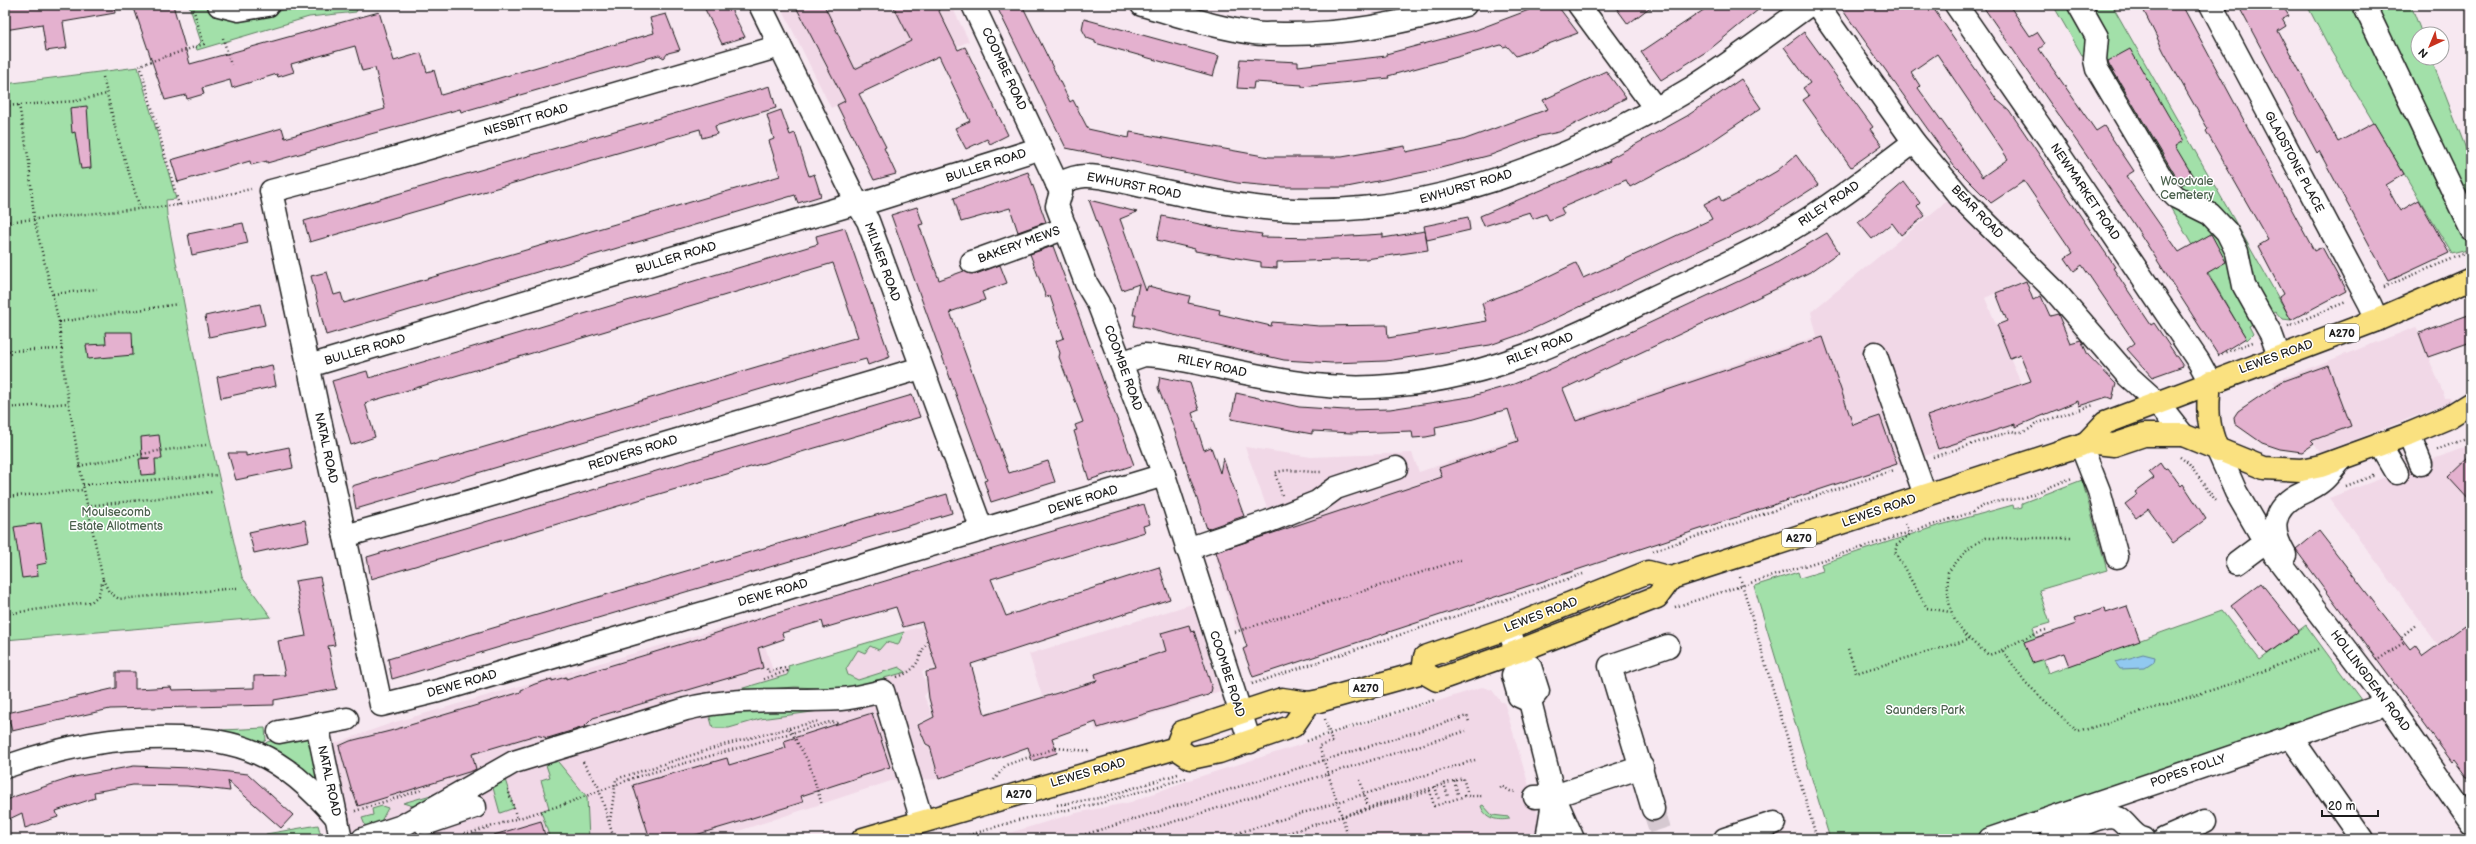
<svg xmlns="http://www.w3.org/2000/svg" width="2476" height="844" font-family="'Balsamiq Sans',sans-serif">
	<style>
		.built { fill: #f1d8e7 }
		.green { fill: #a2e0a9; stroke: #5f7e62 }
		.water { fill: #91c9f0; stroke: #62849b }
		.building { fill: #e4b1cf; stroke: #1c1c1c; fill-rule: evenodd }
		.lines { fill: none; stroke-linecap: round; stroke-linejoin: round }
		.minor-tunnel { stroke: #d6c9d1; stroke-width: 22; stroke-dasharray: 22 11; stroke-linecap: butt }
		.minor-casing { stroke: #1c1c1c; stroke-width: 25 }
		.major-casing { stroke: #1c1c1c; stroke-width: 25 }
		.path { stroke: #1c1c1c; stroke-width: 2.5; stroke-dasharray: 1 3; stroke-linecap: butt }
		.minor { stroke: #fff; stroke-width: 22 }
		.major { stroke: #fae180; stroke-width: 22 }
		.path-bridge { stroke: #1c1c1c; stroke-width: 2.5; stroke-dasharray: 1 3; stroke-linecap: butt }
		.labels { text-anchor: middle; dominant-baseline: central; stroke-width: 3; stroke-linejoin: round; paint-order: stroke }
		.shield { fill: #fff; stroke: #606060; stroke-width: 1 }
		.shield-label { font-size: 11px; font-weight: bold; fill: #1c1c1c }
		.street-label { font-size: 12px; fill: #1c1c1c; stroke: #fff }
		.park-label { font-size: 12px; fill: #4b614d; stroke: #fff }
	</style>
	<rect width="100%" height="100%" fill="#f7e8f1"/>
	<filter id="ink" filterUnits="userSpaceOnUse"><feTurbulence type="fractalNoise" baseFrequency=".025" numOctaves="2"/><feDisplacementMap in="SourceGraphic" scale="8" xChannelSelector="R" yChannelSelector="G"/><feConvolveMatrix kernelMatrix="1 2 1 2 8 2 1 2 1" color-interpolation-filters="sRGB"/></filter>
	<g filter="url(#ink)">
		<!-- built -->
		<g class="built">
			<path d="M780 5H951L969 41 831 108Z"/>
			<path d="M1948 200 2026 279 1985 298 2036 419 1858 478 1844 439 1237 628 1208 531 1268 511 1245 447 1311 457 1412 453 1419 472 1817 336 1811 312Z"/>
			<path d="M2416 327 2445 398H2450L2452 402 2320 453 2273 382Z"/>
			<path d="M2471 445V619L2438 645 2329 498Z"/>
			<path d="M1192 604 1220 691 1199 698V700L1096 731 1082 685 1042 696 1029 654Z"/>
			<path d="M969 612 937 668 922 671 928 691 924 696 933 716 917 723 925 746H929L939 779 891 781 714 839H352L330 745 392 723 756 618 773 671Z"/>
			<path d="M1482 687 1492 690 1501 702H1504L1537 813 1558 833 1559 839H989L1076 813 1131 802 1189 780Z"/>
		</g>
		<!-- green -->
		<g class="green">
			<path d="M189 5H206L210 10 258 18 297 5H359L356 12 309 17 197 50 196 47 201 42Z"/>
			<path d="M2053 5H2112L2291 320 2282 319 2275 311 2249 326 2253 334 2247 340Z"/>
			<path d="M2307 5H2411L2422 34H2418V58H2431L2471 162V249L2452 254 2328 46Z"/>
			<path d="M138 67 176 199 166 200 167 215 209 434 242 577 271 617 5 640V84Z"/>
			<path d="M2082 480 2107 570 2039 590 2050 623 2033 628 2048 673 2222 611 2260 660 2306 625 2364 704 1967 839H1830L1754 586 1798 572 1800 578 1823 571 1821 564 1937 526 2013 505 2014 509 2022 507V503Z"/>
			<path d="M904 632 898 645 886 642 879 650 870 646 865 653 858 650 846 669 848 675 858 680 899 667 906 672 845 689 795 687 730 692 787 675 789 671 788 666Z"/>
			<path d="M706 704 842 708 760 719 729 728H713Z"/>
			<path d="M265 728 266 740 258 746 223 733 222 730Z"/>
			<path d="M308 732 320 791 260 748 267 742Z"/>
			<path d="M549 751 587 797 589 839H550L541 811 549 808 541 780 550 777 542 753Z"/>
			<path d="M502 770 514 808 500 813 490 777Z"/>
			<path d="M459 787 419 808 403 803Z"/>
			<path d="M1483 805 1492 815 1509 817V819C1498 821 1485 819 1481 806Z"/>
			<path d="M382 806 388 808 379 825 367 830 362 818 373 815 372 809Z"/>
			<path d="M318 825 322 839H266V834Z"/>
		</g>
		<!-- water -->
		<path class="water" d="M2143 654 2155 657 2154 662 2145 668 2120 669 2115 662Z"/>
		<!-- building -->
		<g class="building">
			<path d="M5 5H114L115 13 63 22 67 48 46 51 42 24 5 30Z"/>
			<path d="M133 5H173L190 64 379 12 394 61 421 53 427 72 434 70 441 95 654 33 650 18 666 14 680 50 668 53 664 58 659 55 461 112 460 109 267 163V161L251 165 250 161 178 182 171 160 282 128 285 138 385 109 375 68 362 71 355 46 291 64 294 72 278 77 277 74 232 88 230 80 202 88 204 94 187 99 186 95 165 100Z"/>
			<path d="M703 5H729L745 37 722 44Z"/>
			<path d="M795 5H824L855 69 911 41 893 5H936L958 50 965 47 1008 135 990 144 987 139 966 149 955 128 970 121 939 56 859 94 886 147 884 148 896 174 874 180 837 105 845 101Z"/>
			<path d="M996 5H1022L1070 102 1073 100 1088 129 1129 138 1130 132 1269 157H1342L1405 146 1406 152 1463 140 1548 109 1543 100 1606 71 1626 98 1559 132 1540 136 1491 155 1429 171 1347 187H1283L1237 183 1066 148Z"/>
			<path d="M1542 5H1557L1578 33 1516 56 1507 46 1503 47 1501 45 1388 76 1389 78 1302 87V85L1254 82 1253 89 1237 88 1240 59 1298 62V66L1386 56V54L1476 30Z"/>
			<path d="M1614 5H1653L1628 24Z"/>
			<path d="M1711 5H1764L1709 50 1661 80 1641 52Z"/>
			<path d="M1839 5H1931L1997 100 2009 110 2111 261 2115 267 2113 268 2151 325 2154 323 2183 366 2152 377 2127 349 2135 343 2082 265 2074 271 2065 258 2073 253 2024 181 1991 203 1954 166ZM1937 54 2008 159 1982 177 1918 88 1920 86 1911 72Z"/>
			<path d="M1982 5H2009L2030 36 2037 32 2045 44 2039 49 2096 131 2104 126 2134 171 2126 176 2179 252 2211 234 2226 262 2207 273 2246 338 2218 355 2132 221Z"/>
			<path d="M2141 5H2182L2314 251 2322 247 2346 291 2291 320 2279 297 2283 294 2258 246 2268 240 2206 131 2208 129 2164 52Z"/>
			<path d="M2238 5H2282L2289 16 2282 19 2286 26 2278 31 2338 142 2374 123 2404 174 2386 185 2400 211 2419 200 2449 253 2389 281 2319 151 2317 153Z"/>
			<path d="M1084 19 1219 56 1213 76 1095 43V41L1087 38 1082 29Z"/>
			<path d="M1804 32 1873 127 1870 129 1882 145 1851 167 1803 100 1809 96 1803 88 1810 83 1784 47Z"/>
			<path d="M2130 49 2183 141 2175 146 2194 178 2181 185 2109 64 2108 61Z"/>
			<path d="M1741 79 1761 108 1699 150 1630 187 1626 180 1561 208 1564 214 1549 220 1546 214 1533 219 1530 212 1484 226 1480 216 1610 161 1609 159 1687 116Z"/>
			<path d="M770 86 776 108 715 126 717 134 702 138 700 129 310 242 304 221Z"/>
			<path d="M87 106 91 168 81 169 75 132 72 133 70 108Z"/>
			<path d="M781 110 790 135 795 133 809 176 814 174 821 196 798 203 795 195 326 335 311 276 327 272 334 295 341 293 344 303 780 176 769 141 774 139 767 115Z"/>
			<path d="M1796 155 1818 185 1758 223 1522 334 1490 345 1386 361 1332 363 1284 360 1134 326 1136 315H1133L1139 284 1122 290 1089 200 1137 212 1120 219 1146 291 1148 286 1190 296 1188 303 1220 310 1219 314 1271 326 1272 322 1319 326 1387 325 1388 338 1487 321 1482 303 1528 286 1576 263 1583 278 1639 253 1712 219 1704 204 1719 196 1722 202 1736 195 1777 171Z"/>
			<path d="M1028 172 1046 222 1018 232 1010 208 961 222 954 198Z"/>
			<path d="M1904 182 1920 203 1917 206 1925 216 1901 235 1892 223 1872 239 1858 222Z"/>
			<path d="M917 207 923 224 919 225 939 280 964 271 976 274 1000 265 1007 283 982 292 985 300 950 312 1009 473 1048 461 1055 482 991 502 984 481 987 480 891 215Z"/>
			<path d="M1162 216 1223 229 1262 234 1261 237 1319 238 1383 234V238L1425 231 1428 250 1366 259 1277 262V268L1261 267V262L1195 251V249L1157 240Z"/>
			<path d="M1468 217 1470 230 1427 240 1424 226Z"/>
			<path d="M243 223 248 243 192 255 188 234Z"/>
			<path d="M845 228 890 357 868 365 866 359 805 376 356 509 352 486 858 337 833 263 365 403 375 437 351 445 332 381 367 371 369 378 818 244 816 236Z"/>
			<path d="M1827 233 1839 252 1812 271 1778 288 1563 389 1576 421 1823 337 1853 425 1880 416 1897 464 1253 677 1243 649 1247 647 1216 552 1442 477 1439 468 1518 441 1508 409 1470 420 1435 427 1436 435 1426 437 1413 438 1412 431 1351 433 1312 431V434L1231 419 1236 393 1299 407 1345 410 1390 409 1469 397 1514 384 1558 366 1773 265Z"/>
			<path d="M1053 246 1134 465 1089 480 1074 431 1077 430 1075 425 1083 422 1059 357 1060 353 1056 341 1064 338 1050 296 1046 297 1030 254Z"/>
			<path d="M2026 281 2033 300 2041 296 2050 316 2058 314 2070 343 2081 340 2088 355 2116 384 2112 399 2107 397 2079 406 2078 401 2015 427V424L1938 449 1927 416 2031 381 2020 354 2010 358 1997 325 2007 321 1996 293Z"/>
			<path d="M260 304 265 325 209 337 205 316Z"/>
			<path d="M2471 314V342L2428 357 2419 333Z"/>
			<path d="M105 332H132L133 355 88 359 86 345 106 344Z"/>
			<path d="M272 365 276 386 221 398 217 377Z"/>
			<path d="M2328 365 2351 426 2311 441 2314 444 2302 452 2280 449 2262 443 2235 424 2234 417 2238 411 2281 382Z"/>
			<path d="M1160 377 1190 383 1199 410 1192 413 1204 450 1211 447 1220 473 1223 458 1244 516 1207 529 1171 420 1158 388Z"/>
			<path d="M912 395 920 417 371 579 367 557Z"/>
			<path d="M159 435 162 459H155L156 474 141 475 139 459 150 458H142L141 437Z"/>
			<path d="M289 447 293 468 236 480 228 453H246V456Z"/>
			<path d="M2471 455V502L2448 477Z"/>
			<path d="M2160 463 2164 469 2167 468 2181 486 2183 484 2206 519 2173 543 2148 509 2136 518 2125 504 2137 495 2135 492 2154 478 2149 472Z"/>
			<path d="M947 494 952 513 392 679 388 659Z"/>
			<path d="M1144 504 1150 524 1143 526 1145 532 991 579 1006 616 1159 567 1170 599 971 664 985 715 1097 681 1095 674 1166 651 1161 633 1189 625 1191 632 1194 631 1212 688 1211 692 1208 695 1098 728 1096 722 1052 738 1057 753 1032 761 1028 747 939 779 930 746 926 744 918 725 934 717 929 698 926 672 937 670 922 622 903 627 896 607 824 628 822 621 782 633 784 639 758 648 763 668 593 718 584 727 548 738 536 735 472 754 476 769 472 771 358 806 353 792H352L339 746 350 741 390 731 521 692V690L535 684 552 679V681L566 677V679L698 639 771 615Z"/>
			<path d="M305 520 309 541 254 553 249 532Z"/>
			<path d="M41 523 47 563 37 565 38 576 22 578 14 527Z"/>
			<path d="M2319 531 2410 649 2415 645 2423 656 2471 621V783L2454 760 2452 762 2296 550Z"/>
			<path d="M320 577 335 645 328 646 337 689 274 700V705L110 709 12 731 7 713 116 688V672H135V689L171 687 172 690 254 688V676L285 675 278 641 306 636 295 581Z"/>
			<path d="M2261 583 2299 631 2267 654 2231 606Z"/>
			<path d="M2127 606 2140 641 2069 666 2064 653 2032 663 2024 642 2076 624 2074 619 2105 608 2106 613Z"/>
			<path d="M872 713 890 767 801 796 803 802 746 820 682 839H650L633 785 727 758 729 765 786 748 784 741Z"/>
			<path d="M134 766 191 768 248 774 293 815 281 828 228 781 230 791 187 786 133 785 94 792 95 798 56 811 58 817 25 828 22 813 5 821V801L16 796 74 777Z"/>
			<path d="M541 821 546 839H495L494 835Z"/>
		</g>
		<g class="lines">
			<!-- minor-tunnel -->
			<path class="minor-tunnel" d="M1653 809 1663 839"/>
			<!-- minor casing -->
			<g class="minor-casing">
				<g id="minor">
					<path d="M219 5 239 10 268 5"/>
					<path d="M760 5 857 203 868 221 982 530"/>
					<path d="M973 5 1061 192 1057 206 1086 283 1098 303 1164 475 1250 742"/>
					<path d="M1142 5C1179 15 1216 28 1254 33 1263 35 1273 33 1282 34 1344 35 1405 23 1465 5"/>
					<path d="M1579 5 1655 108"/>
					<path d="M1817 5 1914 142 1935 167 1961 198 2054 290 2128 376 2158 403 2183 435"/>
					<path d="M1956 5 2051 142 2199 362 2210 382"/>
					<path d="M2079 5 2097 37 2095 60 2097 69 2168 189 2176 197 2210 214 2227 232 2237 252 2244 286 2271 334 2279 356"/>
					<path d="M2211 5 2370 304 2377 320"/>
					<path d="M2364 5 2471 229"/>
					<path d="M780 46 381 162 271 191 381 705 438 691 785 589 1164 475"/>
					<path d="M1057 184C1067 180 1078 175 1088 176 1111 177 1134 185 1156 189 1196 198 1235 206 1276 209 1423 220 1566 163 1690 89 1731 63 1770 33 1809 5"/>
					<path d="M972 262 1066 228"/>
					<path d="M1875 353 1925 495"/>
					<path d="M1121 363 1144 355 1159 356C1231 367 1300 391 1374 387 1480 382 1557 345 1650 299 1697 277 1746 256 1790 230 1834 204 1874 172 1914 142"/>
					<path d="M309 366 857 203H866L1041 148"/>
					<path d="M2409 434 2421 464"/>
					<path d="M2380 444 2397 473"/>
					<path d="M2081 445 2099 491 2117 557"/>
					<path d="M2218 451 2236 492 2265 542 2386 701 2471 823"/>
					<path d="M345 536 478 499 921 368"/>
					<path d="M1187 549 1267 522 1317 502 1336 488 1396 468"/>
					<path d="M2285 555C2271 531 2270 511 2297 495 2305 491 2314 488 2321 482 2329 476 2335 466 2342 459"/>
					<path d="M2237 563 2265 542"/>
					<path d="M1509 628 1519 662 1513 675 1519 696 1530 701"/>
					<path d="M1519 662 1530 666 1538 691 1530 701"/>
					<path d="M1530 701 1554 796 1573 839"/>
					<path d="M317 724 341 839"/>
					<path d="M279 732 347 719"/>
					<path d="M2292 735 2295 743 2362 839"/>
					<path d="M5 767C65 746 117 736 180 738 208 739 232 742 257 753 289 767 315 792 337 818"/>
					<path d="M1535 797 1554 796 1642 767"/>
					<path d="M1653 809 1610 666 1668 646"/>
					<path d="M425 824 475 807"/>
					<path d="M363 839 402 826 514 762 686 709C737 696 789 702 841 699 855 698 869 694 883 691L922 821"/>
					<path d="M1547 839 1554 796"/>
					<path d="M1725 839 1774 823"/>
					<path d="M1990 839 2372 709 2386 701"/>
					<path d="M2052 839C2065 833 2105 811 2118 818 2128 824 2132 836 2144 839"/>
					<path d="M2164 839 2205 821"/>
				</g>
			</g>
			<!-- major casing -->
			<g class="major-casing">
				<g id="major">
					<path d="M2210 382C2207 409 2207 425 2218 451"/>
					<path d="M2087 442 2114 445 2144 435H2183L2264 468 2301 470 2321 466 2409 434 2447 418 2471 403"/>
					<path d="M1423 672 1425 657 1509 628 1648 572 1671 578 2081 445 2087 442 2105 423 2377 320 2471 279"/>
					<path d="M1176 748 1182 732 1282 699 1309 703 1319 701 1423 672 1437 680 1516 652 1657 597 1671 578"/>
					<path d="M863 839 1176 748 1191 758 1219 752 1293 726 1309 703"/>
				</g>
			</g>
			<!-- path -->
			<g class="path">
				<path d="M223 38 231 65"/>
				<path d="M103 77 117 135 140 208"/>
				<path d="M19 105 29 162 34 219 59 322 65 381 83 485 103 580"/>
				<path d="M5 106 76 101 107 94"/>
				<path d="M179 205 140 65 204 44 192 5"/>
				<path d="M5 222 179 205 251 189"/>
				<path d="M2384 287 2471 251"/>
				<path d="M53 294 97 289"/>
				<path d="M59 322 178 304"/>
				<path d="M2288 326 2346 302"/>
				<path d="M5 351 62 349"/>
				<path d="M2218 355 2253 342"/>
				<path d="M5 408 69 403"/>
				<path d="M2437 450 2471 436"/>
				<path d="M1933 457 2012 431C2019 434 2030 431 2035 424L2094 405"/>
				<path d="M2180 457 2188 463 2216 501"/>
				<path d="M79 466 158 451 206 445"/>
				<path d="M83 485 218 475"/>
				<path d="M2346 486 2375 475"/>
				<path d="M1282 495 1275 473C1289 467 1306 473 1322 472"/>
				<path d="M5 497 83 490"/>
				<path d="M87 506 212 492"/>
				<path d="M1905 524 1910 534 1897 545 1895 552 1927 608 1950 612"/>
				<path d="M1653 551 1894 470"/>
				<path d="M1740 577 1817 839"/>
				<path d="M1675 607 1973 512C1990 500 1998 502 2017 499 2035 495 2055 484 2072 478"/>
				<path d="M5 614 91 602 98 596 103 580 109 592 119 599 237 588"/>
				<path d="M2046 630C2025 635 2009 649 1989 655 1955 630 1946 615 1948 572 1960 558 1968 546 1986 538H2072"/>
				<path d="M1235 632 1463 559"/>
				<path d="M1848 649 1856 673 1968 640"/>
				<path d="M2003 651 2026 683 2078 732 2234 683 2320 648"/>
				<path d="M2379 659 2403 643 2401 637 2417 624"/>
				<path d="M897 677C920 670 917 658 928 640"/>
				<path d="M764 679 787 671 785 668 768 672 766 666"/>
				<path d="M1252 684 1583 574"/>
				<path d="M1325 719 1332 742 1319 746 1347 832"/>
				<path d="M789 728 820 721"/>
				<path d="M1307 741 1434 700"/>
				<path d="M583 762 598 786 614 839"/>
				<path d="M636 777 830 722 840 723"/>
				<path d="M994 780 1006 765 1056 748 1089 751"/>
				<path d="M1360 780 1368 807"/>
				<path d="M1454 781 1458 794"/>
				<path d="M1444 783 1448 797"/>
				<path d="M1435 786 1439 800"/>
				<path d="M1500 788 1502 786 1510 791 1517 792"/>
				<path d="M508 789 517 819"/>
				<path d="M1057 805 1105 797 1178 774"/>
				<path d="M355 811 421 790"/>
				<path d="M1341 817 1430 791 1434 806 1465 796H1482"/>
				<path d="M610 821 616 779 727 744 789 728 809 763 822 805"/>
				<path d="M464 833H470L565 804"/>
				<path d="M957 839 1018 820 1101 803 1186 778"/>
				<path d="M1070 839 1467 716 1469 722"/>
				<path d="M1118 839 1466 731"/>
				<path d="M1218 839 1475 760"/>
				<path d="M1269 839 1463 778 1467 791"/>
			</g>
			<!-- minor -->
			<use href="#minor" class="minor"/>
			<!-- major -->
			<use href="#major" class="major"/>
			<!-- path-bridge -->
			<path class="path-bridge" d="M565 804 636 777"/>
		</g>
	</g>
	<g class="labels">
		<!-- shield labels -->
		<g class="shield">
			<rect x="2325" y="324" width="34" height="18" rx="3"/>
			<rect x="1782" y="529" width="34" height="18" rx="3"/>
			<rect x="1349" y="679" width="34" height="18" rx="3"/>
			<rect x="1002" y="785" width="34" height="18" rx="3"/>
		</g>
		<g class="shield-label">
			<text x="2342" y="333">A270</text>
			<text x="1799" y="538">A270</text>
			<text x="1366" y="688">A270</text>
			<text x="1019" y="794">A270</text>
		</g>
		<!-- street labels -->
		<g class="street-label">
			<text transform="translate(1004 69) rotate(65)">COOMBE ROAD</text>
			<text transform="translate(526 120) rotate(-16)">NESBITT ROAD</text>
			<text transform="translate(2294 162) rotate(62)">GLADSTONE PLACE</text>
			<text transform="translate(986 166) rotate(-18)">BULLER ROAD</text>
			<text transform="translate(1134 186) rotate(11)">EWHURST ROAD</text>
			<text transform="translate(1466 187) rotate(-16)">EWHURST ROAD</text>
			<text transform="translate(2085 192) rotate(56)">NEWMARKET ROAD</text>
			<text transform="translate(1829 204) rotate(-34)">RILEY ROAD</text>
			<text transform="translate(1977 212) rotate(46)">BEAR ROAD</text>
			<text transform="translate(1019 245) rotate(-20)">BAKERY MEWS</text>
			<text transform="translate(676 258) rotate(-17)">BULLER ROAD</text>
			<text transform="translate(882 262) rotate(70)">MILNER ROAD</text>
			<text transform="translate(1540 349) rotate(-21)">RILEY ROAD</text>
			<text transform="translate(365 350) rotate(-16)">BULLER ROAD</text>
			<text transform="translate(2276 357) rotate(-20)">LEWES ROAD</text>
			<text transform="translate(1212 366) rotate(12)">RILEY ROAD</text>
			<text transform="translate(1123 368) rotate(70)">COOMBE ROAD</text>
			<text transform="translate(326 448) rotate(78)">NATAL ROAD</text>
			<text transform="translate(633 453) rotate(-17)">REDVERS ROAD</text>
			<text transform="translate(1083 500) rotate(-17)">DEWE ROAD</text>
			<text transform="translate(1879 511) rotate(-19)">LEWES ROAD</text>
			<text transform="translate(773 593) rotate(-16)">DEWE ROAD</text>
			<text transform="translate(1541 615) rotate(-21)">LEWES ROAD</text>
			<text transform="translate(1227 674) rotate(72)">COOMBE ROAD</text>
			<text transform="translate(2370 681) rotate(53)">HOLLINGDEAN ROAD</text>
			<text transform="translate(462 684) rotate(-16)">DEWE ROAD</text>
			<text transform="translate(2188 771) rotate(-19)">POPES FOLLY</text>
			<text transform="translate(1088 773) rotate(-16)">LEWES ROAD</text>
			<text transform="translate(329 781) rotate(78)">NATAL ROAD</text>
		</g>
		<!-- park labels -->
		<g class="park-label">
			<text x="2187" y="181">Woodvale<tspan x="2187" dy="14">Cemetery</tspan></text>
			<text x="116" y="512">Moulsecomb<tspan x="116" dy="14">Estate Allotments</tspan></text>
			<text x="1925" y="710">Saunders Park</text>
		</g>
	</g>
	<!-- margin -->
	<rect width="2476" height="844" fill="none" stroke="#fff" stroke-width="20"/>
	<rect x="10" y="10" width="2456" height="824" fill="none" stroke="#1c1c1c" stroke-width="1.5" filter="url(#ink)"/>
	<!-- north arrow -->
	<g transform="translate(2430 46) rotate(224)"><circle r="19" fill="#ffffff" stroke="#a4a4a4"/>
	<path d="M0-3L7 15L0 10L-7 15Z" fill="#c8321e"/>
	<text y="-6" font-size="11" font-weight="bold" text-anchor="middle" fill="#1c1c1c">N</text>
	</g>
	<!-- scale -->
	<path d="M2322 810v6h56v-6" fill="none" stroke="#1c1c1c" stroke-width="2"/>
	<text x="2328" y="810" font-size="12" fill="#1c1c1c" stroke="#ffffff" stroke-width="3" paint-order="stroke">20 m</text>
</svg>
